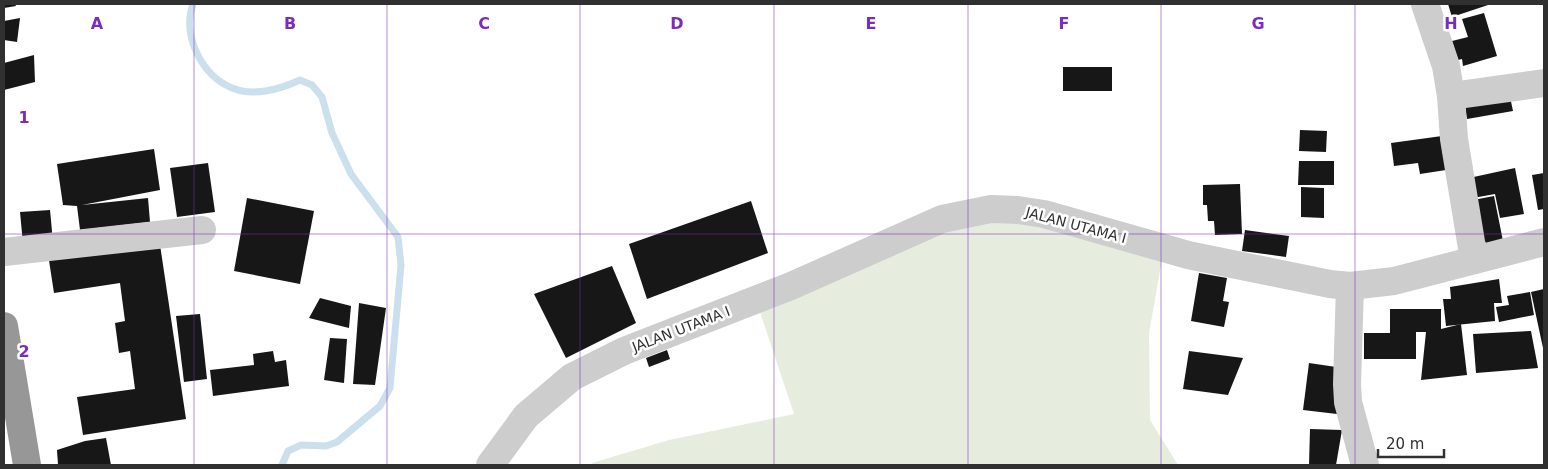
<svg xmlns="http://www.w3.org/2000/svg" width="1548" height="469" font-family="'DejaVu Sans',sans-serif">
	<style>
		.green { fill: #e6edde }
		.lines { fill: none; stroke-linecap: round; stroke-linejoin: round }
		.stream { stroke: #cbe0ec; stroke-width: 7 }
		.building { fill: #171717 }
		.minor { stroke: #cdcdcd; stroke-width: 28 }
		.highway { stroke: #979797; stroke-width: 28 }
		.grid { fill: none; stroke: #7b2cbf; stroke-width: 1; stroke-opacity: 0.55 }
		.labels { text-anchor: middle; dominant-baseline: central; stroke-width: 5; stroke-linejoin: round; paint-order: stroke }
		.street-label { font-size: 14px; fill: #303030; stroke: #fff }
		.grid-label { font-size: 16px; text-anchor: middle; font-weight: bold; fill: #7b2cbf; stroke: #fff; stroke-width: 5; stroke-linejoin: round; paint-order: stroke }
	</style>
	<rect width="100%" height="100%" fill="#fff"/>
	<!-- green -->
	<path class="green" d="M993 223 1040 224 1162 259 1149 334 1150 420 1178 465H593L592 463 669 440 794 414 759 309 946 232Z"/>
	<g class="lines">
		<!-- stream -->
		<path class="stream" d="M193 4C182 35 201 75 232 88 253 97 281 89 300 80L312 85 322 97 332 133 351 174 398 237 401 265 390 388 380 406 337 442 326 446 301 445 288 451 282 465"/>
	</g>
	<!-- building -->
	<g class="building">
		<path d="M4 4H15L16 6 4 8Z"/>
		<path d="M1448 4H1491L1452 17Z"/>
		<path d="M1484 13 1497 56 1463 66 1462 59 1458 60 1452 41 1468 37 1462 19Z"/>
		<path d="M20 18 17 42 4 40V21Z"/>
		<path d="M34 55 35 82 4 90V63Z"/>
		<rect x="1063" y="67" width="49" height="24"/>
		<path d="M1509 92 1513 111 1467 119 1464 100Z"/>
		<path d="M1300 130 1327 131 1326 152 1299 151Z"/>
		<path d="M1442 136 1446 170 1420 174 1418 163 1394 166 1391 143Z"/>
		<path d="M154 149 160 190 82 205 148 198 150 222 80 230 77 206 63 205 57 164Z"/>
		<path d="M1299 161H1334V185H1298Z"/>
		<path d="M208 163 215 212 177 217 170 168Z"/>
		<path d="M1515 168 1524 214 1500 218 1495 194 1473 198 1469 178Z"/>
		<path d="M1544 173V209L1538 210 1532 175Z"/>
		<path d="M1240 184 1242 234 1215 235 1214 221H1208L1207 205H1203V185Z"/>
		<path d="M1301 187 1324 188V218L1301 217Z"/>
		<path d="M1494 196 1503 241 1486 244 1485 241 1476 242 1468 201Z"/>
		<path d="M247 198 314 211 300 284 234 271Z"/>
		<path d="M751 201 768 253 647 299 629 244Z"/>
		<path d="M50 210 53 242 23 244 20 212Z"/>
		<path d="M1245 230 1289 236 1286 257 1242 251Z"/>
		<path d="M159 238 186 419 83 435 77 397 135 389 130 351 119 353 115 323 125 321 120 283 54 293 48 254Z"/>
		<path d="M612 266 636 323 566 358 534 294Z"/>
		<path d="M1199 273 1227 278 1223 301 1229 302 1224 327 1191 321Z"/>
		<path d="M1499 279 1502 303H1494L1495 321 1446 326 1443 299H1451L1450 287Z"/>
		<path d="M1544 289V348H1543L1531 292Z"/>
		<path d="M1530 292 1534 315 1499 322 1496 307 1509 305 1507 296Z"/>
		<path d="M320 298 351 306 349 328 309 318Z"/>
		<path d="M359 303 386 308 375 385 353 384Z"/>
		<path d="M1390 309H1441V329L1461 324 1467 375 1421 380 1426 332H1416V359H1364V333H1390Z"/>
		<path d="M200 314 207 379 184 382 176 316Z"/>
		<path d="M1531 331 1538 368 1476 373 1473 334Z"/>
		<path d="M330 338 347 339 344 383 324 380Z"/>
		<path d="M667 350 670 359 649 367 646 358Z"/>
		<path d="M273 351 275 362 286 360 289 386 213 396 210 370 254 365 253 354Z"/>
		<path d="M1189 351 1243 358 1228 395 1183 389Z"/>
		<path d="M1309 363 1343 368 1337 414 1303 410Z"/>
		<path d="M1310 429 1342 430 1336 465H1309Z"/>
		<path d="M106 438 111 465H58L57 450 85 441Z"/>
	</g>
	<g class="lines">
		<!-- minor -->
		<g class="minor">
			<path d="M1425 4 1446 66 1451 96 1454 139 1474 260"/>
			<path d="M1451 96 1544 83"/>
			<path d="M4 252 202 230"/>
			<path d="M1350 286 1347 384 1348 402 1365 465"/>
			<path d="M490 465 526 416 572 377 624 351 791 286 942 219 991 209 1018 210 1044 214 1188 255 1330 284 1350 286 1394 281 1544 242"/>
		</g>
		<!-- highway -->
		<path class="highway" d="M4 326 27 465"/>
	</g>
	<!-- grid -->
	<path class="grid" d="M194 4V465M387 4V465M580 4V465M774 4V465M968 4V465M1161 4V465M1355 4V465M4 234H1544"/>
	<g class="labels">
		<!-- street labels -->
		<g class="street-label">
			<text transform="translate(1076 225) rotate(15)">JALAN UTAMA I</text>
			<text transform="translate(681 329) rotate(-21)">JALAN UTAMA I</text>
		</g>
	</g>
	<g class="grid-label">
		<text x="97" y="29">A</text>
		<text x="290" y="29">B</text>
		<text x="484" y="29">C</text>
		<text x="677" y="29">D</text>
		<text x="871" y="29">E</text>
		<text x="1064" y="29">F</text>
		<text x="1258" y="29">G</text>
		<text x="1451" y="29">H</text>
		<text x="24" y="123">1</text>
		<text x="24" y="357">2</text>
	</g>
	<!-- border -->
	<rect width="1548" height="469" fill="none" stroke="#303030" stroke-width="10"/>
	<!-- scale -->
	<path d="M1378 449v8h66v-8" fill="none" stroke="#303030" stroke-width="2.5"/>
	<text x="1386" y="449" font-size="15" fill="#303030" stroke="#ffffff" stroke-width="4" paint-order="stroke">20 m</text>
</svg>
